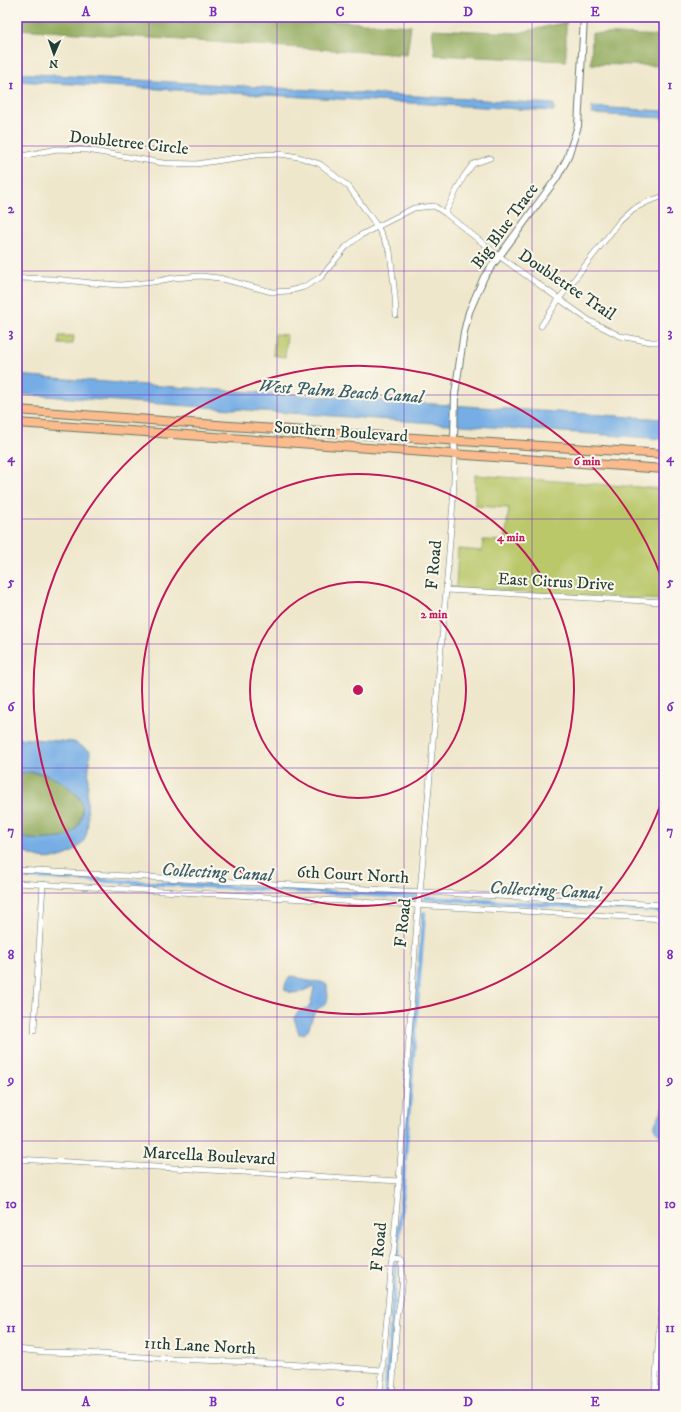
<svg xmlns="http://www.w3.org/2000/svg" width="681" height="1412" font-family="'IM FELL DW Pica',serif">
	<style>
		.green { fill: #bac86a; stroke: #6c824f }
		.forest { fill: #93ac5e; stroke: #597449 }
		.water { fill: #76ade5; stroke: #4a758c }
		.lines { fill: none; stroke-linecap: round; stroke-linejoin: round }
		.canal { stroke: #76ade5; stroke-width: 4.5 }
		.minor-casing { stroke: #687869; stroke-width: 6 }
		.tertiary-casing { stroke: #687869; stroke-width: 8 }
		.trunk-casing { stroke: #687869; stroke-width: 10 }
		.minor { stroke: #fff; stroke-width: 5 }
		.tertiary { stroke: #fff; stroke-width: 6 }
		.trunk { stroke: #fbbb8c; stroke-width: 8 }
		.grid { fill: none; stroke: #7b2cbf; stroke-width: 1; stroke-opacity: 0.55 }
		.ring { fill: none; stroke: #c2185b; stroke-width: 2 }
		.labels { text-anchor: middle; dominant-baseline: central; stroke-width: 4; stroke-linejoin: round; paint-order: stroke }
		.street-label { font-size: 17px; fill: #1f3d34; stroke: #fbf7ec }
		.water-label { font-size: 18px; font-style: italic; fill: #395f69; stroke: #fbf7ec }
		.centre { fill: #c2185b; stroke: #fbf7ec; stroke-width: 2 }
		.ring-label { font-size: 12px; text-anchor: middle; font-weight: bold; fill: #c2185b; stroke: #fbf7ec; stroke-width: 4; stroke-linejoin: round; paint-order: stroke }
		.neatline { fill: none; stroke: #7b2cbf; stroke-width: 1.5 }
		.grid-label { font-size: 13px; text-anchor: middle; font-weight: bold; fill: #7b2cbf }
	</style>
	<rect width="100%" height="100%" fill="#fbf7ec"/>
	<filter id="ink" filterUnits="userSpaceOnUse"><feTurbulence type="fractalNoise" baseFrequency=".025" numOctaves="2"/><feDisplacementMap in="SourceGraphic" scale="8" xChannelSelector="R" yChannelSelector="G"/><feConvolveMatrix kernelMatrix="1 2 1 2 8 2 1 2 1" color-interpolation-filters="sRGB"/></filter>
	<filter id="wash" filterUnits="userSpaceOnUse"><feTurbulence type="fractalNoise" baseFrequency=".012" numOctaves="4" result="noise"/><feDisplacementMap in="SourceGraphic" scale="16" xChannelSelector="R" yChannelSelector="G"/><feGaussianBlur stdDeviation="0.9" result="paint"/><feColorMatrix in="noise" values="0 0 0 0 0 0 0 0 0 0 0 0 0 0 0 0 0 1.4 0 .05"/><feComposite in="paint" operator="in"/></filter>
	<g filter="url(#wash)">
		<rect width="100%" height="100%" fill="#efe7cc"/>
		<!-- green -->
		<g class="green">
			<path d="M275 334 287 335 285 357 273 355Z"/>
			<path d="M59 336H74L73 344H59Z"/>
			<path d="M475 475 664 489V600L456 589 458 549 482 551 483 540 505 541 509 508 475 506Z"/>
		</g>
		<!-- forest -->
		<g class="forest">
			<path d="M17 17H270L411 26 407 55 17 29Z"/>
			<path d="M566 22V61L435 55 432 29 518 33Z"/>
			<path d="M592 33 664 36V66L591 64Z"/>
			<path d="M27 772C32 773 38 773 43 774 56 777 74 788 80 800 87 813 77 834 63 838 59 839 54 839 51 839 39 840 28 840 17 836V774Z"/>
		</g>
		<!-- water -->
		<g class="water">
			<path d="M17 73 554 104V111L17 81Z"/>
			<path d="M592 107 664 111V118L592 114Z"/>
			<path d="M17 375 145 385 664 419V439L17 394Z"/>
			<path d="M17 738 74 742 90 751C89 766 88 782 87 798 87 810 90 826 85 838 78 854 56 861 40 858 32 856 24 852 17 848V836C28 840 39 840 50 839 57 838 65 839 71 834 80 827 85 811 81 801 76 790 55 777 44 774 36 771 25 772 17 774Z"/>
			<path d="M291 976C297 976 299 978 304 980 312 983 319 979 327 985 327 990 329 997 327 1001 326 1006 321 1006 318 1009 310 1015 312 1029 304 1034H299L294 1018C299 1008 304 1011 310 1006L314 988 312 987C302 991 295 996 285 990 284 985 287 979 291 976Z"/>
			<path d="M664 1106V1139L655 1130V1124Z"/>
		</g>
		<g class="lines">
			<!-- canal -->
			<g class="canal">
				<path d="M17 876 415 897"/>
				<path d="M425 898 664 911"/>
				<path d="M397 1257 424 913"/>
				<path d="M386 1395 396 1264"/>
			</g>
		</g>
	</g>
	<g filter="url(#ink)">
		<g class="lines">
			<!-- minor casing -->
			<g class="minor-casing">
				<g id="minor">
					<path d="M17 157 57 149 87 150 163 163 196 164 256 155 280 154 299 157 320 164 349 187 377 226 390 251 395 296 396 315"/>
					<path d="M445 213 464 176 473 164 490 158"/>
					<path d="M17 278 55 279 92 283 121 285 153 282 173 278 201 276 219 278 272 292 289 291 304 287 321 277 346 247 361 235 414 208 434 206 445 213 499 256 590 321 620 336 651 342H664"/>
					<path d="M541 326 559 299 620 221 633 209 647 202 664 196"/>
					<path d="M446 590 664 602"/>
					<path d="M17 870 664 905"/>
					<path d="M17 883C233 895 448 907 664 919"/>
					<path d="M34 1031 43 884"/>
					<path d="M17 1159 399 1181"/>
					<path d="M17 1349 44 1352 86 1353 171 1359 254 1362 382 1370"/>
					<path d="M380 1395 399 1181 418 906 420 892 446 590 453 502 455 455"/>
					<path d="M392 1395C394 1370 395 1345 397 1320 400 1301 405 1280 401 1261L392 1260"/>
					<path d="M655 1395 659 1331 664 1292"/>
				</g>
			</g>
			<!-- tertiary casing -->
			<g class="tertiary-casing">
				<path id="tertiary" d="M455 455 454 440 455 394 464 332 469 312 484 277 556 179 567 159 578 126 584 17"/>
			</g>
			<!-- trunk casing -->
			<g class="trunk-casing">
				<g id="trunk">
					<path d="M17 410 230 426 664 454"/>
					<path d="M17 423 664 469"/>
				</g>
			</g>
			<!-- minor -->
			<use href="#minor" class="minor"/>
			<!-- tertiary -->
			<use href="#tertiary" class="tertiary"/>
			<!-- trunk -->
			<use href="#trunk" class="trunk"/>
		</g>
	</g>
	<!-- grid -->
	<path class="grid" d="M149 17V1395M277 17V1395M404 17V1395M532 17V1395M17 146H664M17 271H664M17 395H664M17 519H664M17 644H664M17 768H664M17 893H664M17 1017H664M17 1141H664M17 1266H664"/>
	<!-- distance rings -->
	<g class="ring">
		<circle cx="358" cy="690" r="108"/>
		<circle cx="358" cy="690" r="216"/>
		<path d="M663 798A324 324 0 1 1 663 582"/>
	</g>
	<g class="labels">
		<!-- street labels -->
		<g class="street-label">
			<text transform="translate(129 143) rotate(6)">Doubletree Circle</text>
			<text transform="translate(505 226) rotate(-54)">Big Blue Trace</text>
			<text transform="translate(567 285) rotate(34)">Doubletree Trail</text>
			<text transform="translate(341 432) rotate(4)">Southern Boulevard</text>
			<text transform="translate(434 565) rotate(-85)">F Road</text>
			<text transform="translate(556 582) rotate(3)">East Citrus Drive</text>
			<text transform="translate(353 875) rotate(3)">6th Court North</text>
			<text transform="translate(403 923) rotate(-84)">F Road</text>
			<text transform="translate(209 1156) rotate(3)">Marcella Boulevard</text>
			<text transform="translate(379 1247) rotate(-85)">F Road</text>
			<text transform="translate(200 1346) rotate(3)">11th Lane North</text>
		</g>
		<!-- water labels -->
		<g class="water-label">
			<text transform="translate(341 392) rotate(4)">West Palm Beach Canal</text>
			<text transform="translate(217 873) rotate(3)">Collecting Canal</text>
			<text transform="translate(545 891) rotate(3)">Collecting Canal</text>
		</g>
	</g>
	<circle cx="358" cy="690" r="6" class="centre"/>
	<g class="ring-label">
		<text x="587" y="465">6 min</text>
		<text x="511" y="541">4 min</text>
		<text x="434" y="618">2 min</text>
	</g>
	<!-- margin -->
	<rect width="681" height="1412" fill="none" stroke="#fbf7ec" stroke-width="44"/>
	<!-- north arrow -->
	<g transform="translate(54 54) rotate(182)" stroke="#fbf7ec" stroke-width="3" paint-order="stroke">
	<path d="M0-3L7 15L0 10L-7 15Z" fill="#1f3d34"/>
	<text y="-6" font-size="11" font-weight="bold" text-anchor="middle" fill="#1f3d34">N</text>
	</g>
	<rect x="22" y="22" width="637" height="1368" class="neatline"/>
	<g class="grid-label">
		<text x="86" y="16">A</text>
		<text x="213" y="16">B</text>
		<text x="340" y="16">C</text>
		<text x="468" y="16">D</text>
		<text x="595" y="16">E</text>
		<text x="11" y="89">1</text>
		<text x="670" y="89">1</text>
		<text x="11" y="213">2</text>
		<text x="670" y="213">2</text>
		<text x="11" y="337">3</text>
		<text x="670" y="337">3</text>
		<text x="11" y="462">4</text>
		<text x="670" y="462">4</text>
		<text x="11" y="586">5</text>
		<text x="670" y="586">5</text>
		<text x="11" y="711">6</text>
		<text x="670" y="711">6</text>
		<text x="11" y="835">7</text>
		<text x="670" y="835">7</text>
		<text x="11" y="959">8</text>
		<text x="670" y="959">8</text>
		<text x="11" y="1084">9</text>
		<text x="670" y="1084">9</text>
		<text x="11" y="1208">10</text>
		<text x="670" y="1208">10</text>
		<text x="11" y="1332">11</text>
		<text x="670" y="1332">11</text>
		<text x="86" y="1406">A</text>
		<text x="213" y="1406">B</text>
		<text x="340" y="1406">C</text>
		<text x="468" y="1406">D</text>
		<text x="595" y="1406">E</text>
	</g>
</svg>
